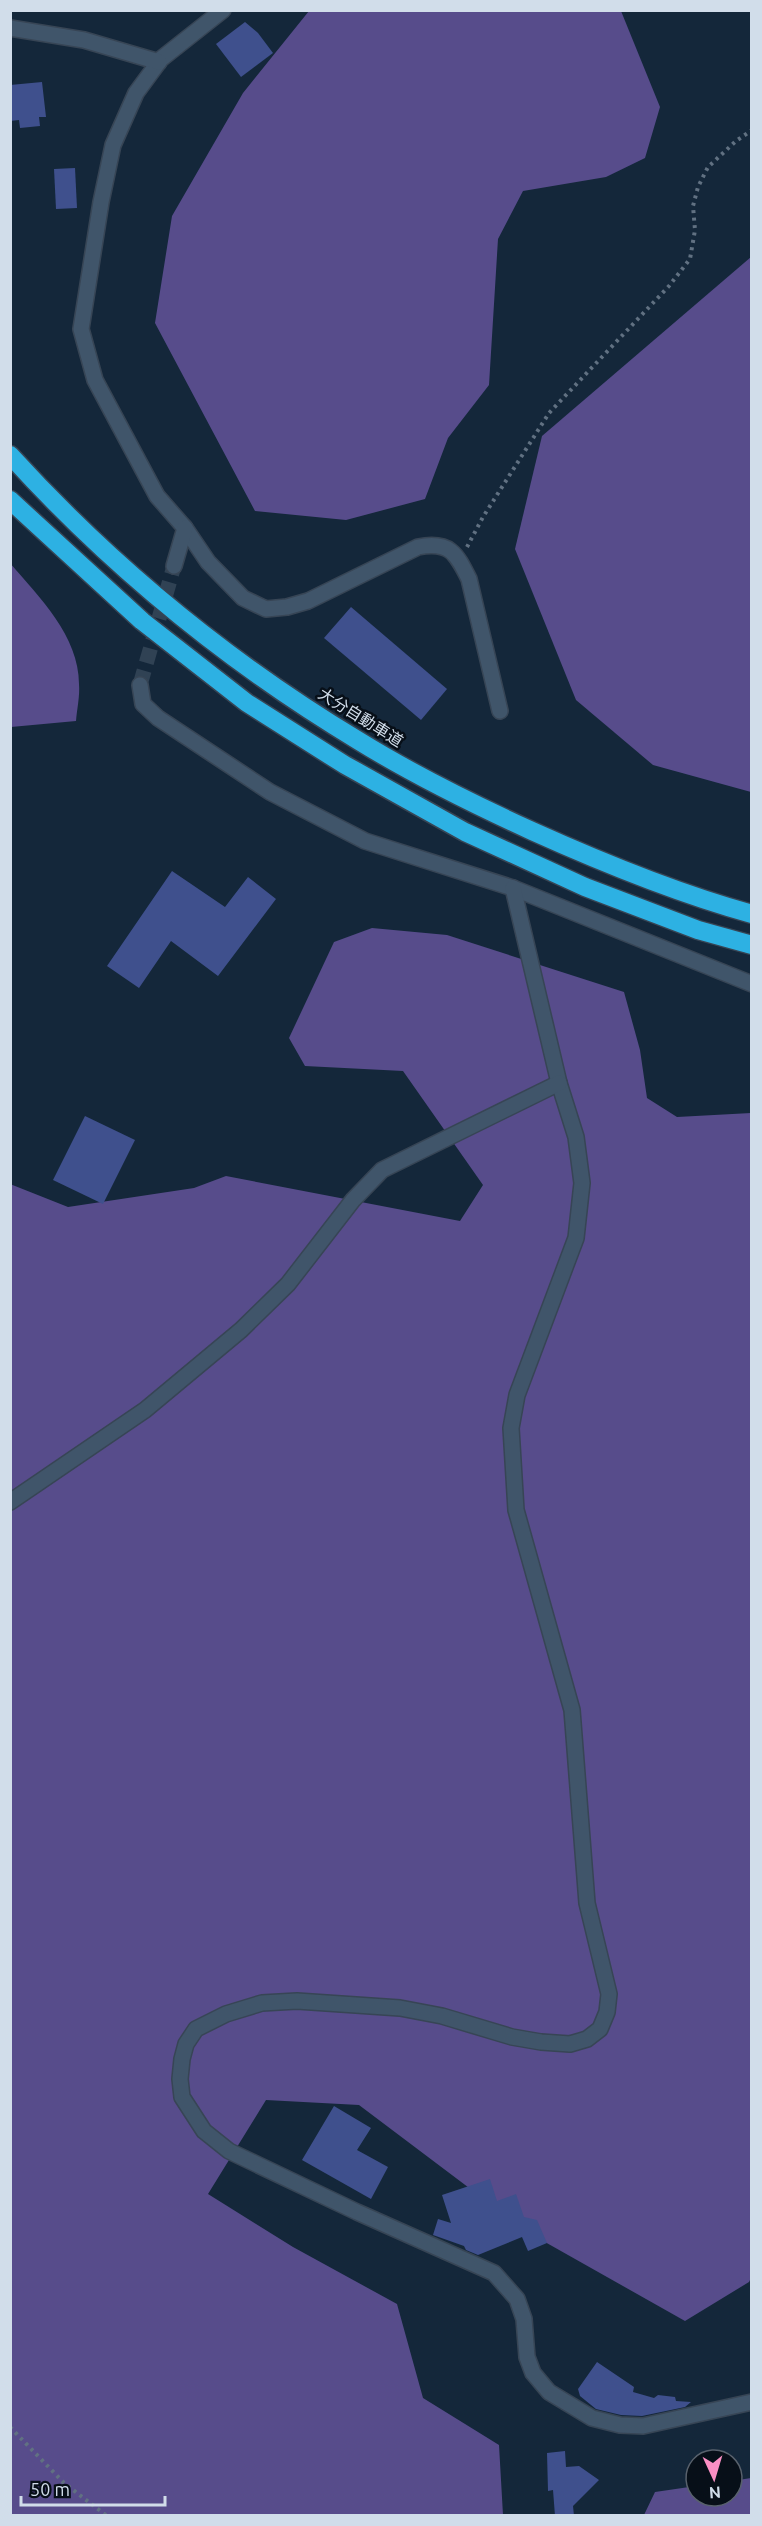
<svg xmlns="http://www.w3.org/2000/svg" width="762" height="2526" font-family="Ubuntu,'Noto Sans JP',sans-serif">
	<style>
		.forest { fill: #574c8b }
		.building { fill: #3f508d }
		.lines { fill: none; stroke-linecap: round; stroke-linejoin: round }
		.minor-tunnel { stroke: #304254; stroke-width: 15; stroke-dasharray: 15 8; stroke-linecap: butt }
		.minor-casing { stroke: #374555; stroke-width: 18 }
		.motorway-casing { stroke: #374555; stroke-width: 21 }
		.path { stroke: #617182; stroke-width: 4; stroke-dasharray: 3 4.5; stroke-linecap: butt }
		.minor { stroke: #40556a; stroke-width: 15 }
		.motorway { stroke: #2db1e3; stroke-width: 18 }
		.labels { text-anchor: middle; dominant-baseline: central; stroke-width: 5; stroke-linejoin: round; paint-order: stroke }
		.street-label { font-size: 16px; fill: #d1ddea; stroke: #070f18 }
	</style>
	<rect width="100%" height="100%" fill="#14273a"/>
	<!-- forest -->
	<g class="forest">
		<path d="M309 11H621L660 107 645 158 606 177 523 191 498 239 489 385 448 438 425 499 346 520 255 511 155 323 172 216 243 93Z"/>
		<path d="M751 257V792L653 765 576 700 515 549 542 436Z"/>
		<path d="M10 563C39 597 79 636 79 684 80 696 77 709 76 721L11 727Z"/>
		<path d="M372 928 447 935 624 992 640 1050 647 1098 677 1117 751 1113V2278L749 2282 685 2321 529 2233 359 2105 266 2100 208 2194 293 2247 397 2304 423 2398 499 2445 503 2515H11L10 1184 68 1207 194 1188 226 1176 460 1221 483 1185 403 1071 305 1066 289 1038 334 942Z"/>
		<path d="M751 2478V2515H644L655 2492 696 2486V2496H732V2481Z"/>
	</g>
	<!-- building -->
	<g class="building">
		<path d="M245 22 258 33 273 53 241 77 216 44Z"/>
		<path d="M42 82 46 117H39L40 126 20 128 19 120 10 121V85Z"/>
		<path d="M75 168 77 208 56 209 54 169Z"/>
		<path d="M351 607 447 689 421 720 324 638Z"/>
		<path d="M172 871 225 907 248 877 276 899 218 976 171 941 139 988 107 966Z"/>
		<path d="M85 1116 135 1140 103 1204 53 1180Z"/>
		<path d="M334 2106 371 2128 357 2150 388 2167 371 2199 302 2160Z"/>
		<path d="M490 2179 497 2201 516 2194 524 2217 537 2220 547 2243 528 2251 522 2237 478 2255 466 2250 464 2246 433 2235 438 2219 451 2223 442 2195Z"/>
		<path d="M597 2362 634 2387 633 2392 654 2398 658 2395 675 2397 676 2401 691 2402 685 2407 642 2416 621 2415 596 2409 580 2396 578 2389Z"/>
		<path d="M565 2451 566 2467 579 2466 599 2480 573 2506 574 2516H555L553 2490 548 2491 547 2453Z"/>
	</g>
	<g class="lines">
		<!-- minor-tunnel -->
		<path class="minor-tunnel" d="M140 685 174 566"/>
		<!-- minor casing -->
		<g class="minor-casing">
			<g id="minor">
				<path d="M223 10 161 59 136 93 113 145 101 202 81 329 95 380 157 496 185 528 208 562 243 598 266 609 287 607 308 601 418 547C450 541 456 553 469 579L500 711"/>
				<path d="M10 28 84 40 159 62"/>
				<path d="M174 566 185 528"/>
				<path d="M140 685 143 704 158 718 270 792 365 841 513 888 752 984"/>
				<path d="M513 888 559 1083 576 1137 582 1183 576 1238 517 1395 511 1428 516 1510 572 1710 587 1903 609 1994 607 2012 600 2029 587 2039 570 2044 541 2042 512 2037 442 2016 400 2008 297 2001 262 2003 226 2014 196 2029 186 2044 182 2059 180 2079 182 2097 204 2131 229 2151 357 2212 494 2273 517 2299 524 2319 527 2357 533 2373 549 2392 592 2418 620 2425 643 2426 752 2402"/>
				<path d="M10 1502 145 1410 241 1330 288 1284 353 1200 382 1170 559 1083"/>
			</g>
		</g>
		<!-- motorway casing -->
		<g class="motorway-casing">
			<g id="motorway">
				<path d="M10 455C111 566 231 664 359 741 414 775 473 804 532 831 603 863 676 893 752 914"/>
				<path d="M10 500 142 621 247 703 345 765 465 832 585 887 698 930 752 945"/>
			</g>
		</g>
		<!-- path -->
		<g class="path">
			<path d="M467 547 483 517 549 413 669 286 690 259 695 230 693 206 698 187 708 167 736 141 752 130"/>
			<path d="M10 2427 64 2483 107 2516"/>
		</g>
		<!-- minor -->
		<use href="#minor" class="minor"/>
		<!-- motorway -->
		<use href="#motorway" class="motorway"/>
	</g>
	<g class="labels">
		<!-- street labels -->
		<g class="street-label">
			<text transform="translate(361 717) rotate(32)">大分自動車道</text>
		</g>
	</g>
	<!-- border -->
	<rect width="762" height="2526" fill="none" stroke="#d1ddea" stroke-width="24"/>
	<!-- north arrow -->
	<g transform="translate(714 2478) rotate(176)"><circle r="28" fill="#070f18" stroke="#58616c" stroke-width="1.5"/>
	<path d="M0-4.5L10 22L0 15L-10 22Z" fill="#fb8fc4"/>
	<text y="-9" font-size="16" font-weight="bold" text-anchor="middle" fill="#d1ddea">N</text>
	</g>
	<!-- scale -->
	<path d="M21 2496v9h144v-9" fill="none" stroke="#d1ddea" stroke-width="3"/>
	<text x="30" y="2496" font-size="18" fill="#d1ddea" stroke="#070f18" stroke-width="4.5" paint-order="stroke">50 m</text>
</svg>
